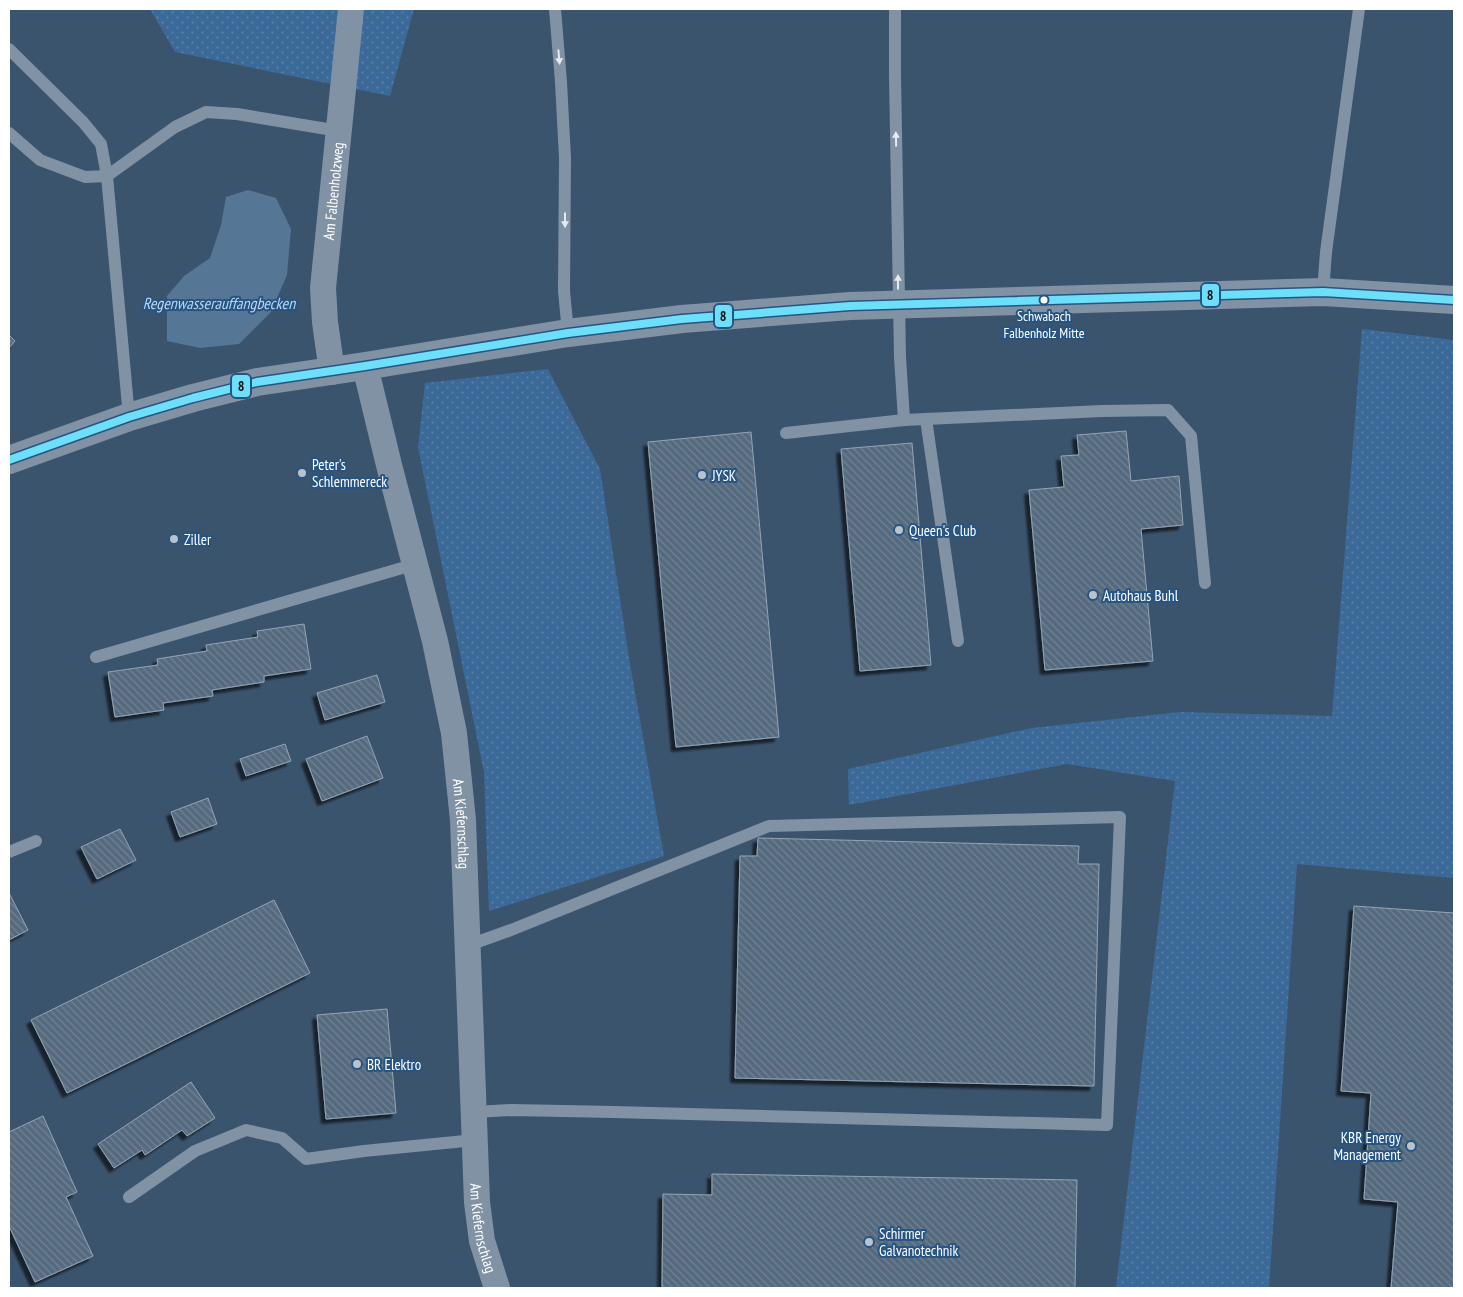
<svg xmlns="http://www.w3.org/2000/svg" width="1463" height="1297" font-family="'PT Sans Narrow',sans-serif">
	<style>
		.grass { fill: url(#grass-dots) }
		.water { fill: #567696 }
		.building { fill: url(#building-back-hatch); stroke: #95a4b3; filter: url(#shadow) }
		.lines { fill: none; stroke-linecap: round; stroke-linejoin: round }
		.service { stroke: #8192a4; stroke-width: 12 }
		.minor { stroke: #8192a4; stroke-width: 26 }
		.tertiary { stroke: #8192a4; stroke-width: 28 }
		.bus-1-casing { stroke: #265483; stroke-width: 11 }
		.bus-1 { stroke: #6ddff8; stroke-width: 8 }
		.oneway { fill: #e6e9ed }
		.bus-dot { fill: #fff; stroke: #265483; stroke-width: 2 }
		.poi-dot { fill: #bac3cc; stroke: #265483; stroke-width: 2 }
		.labels { text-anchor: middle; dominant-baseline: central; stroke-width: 4; stroke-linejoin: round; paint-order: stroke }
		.bus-label { font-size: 14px; fill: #fff; stroke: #265483 }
		.street-label { font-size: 15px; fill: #fff; stroke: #265483 }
		.poi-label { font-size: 15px; fill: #fff; stroke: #265483; text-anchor: start }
		.water-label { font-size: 16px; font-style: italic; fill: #bbd5ef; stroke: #265483 }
		.line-badge { stroke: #265483; stroke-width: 2 }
		.pale-badge-label { font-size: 14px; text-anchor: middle; font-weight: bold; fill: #111 }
	</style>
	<defs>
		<pattern id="grass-dots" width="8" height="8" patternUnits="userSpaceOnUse" patternTransform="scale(1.25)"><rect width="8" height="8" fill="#3b6a99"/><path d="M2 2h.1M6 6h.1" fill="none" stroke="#5880a8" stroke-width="1.8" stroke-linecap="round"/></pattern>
		<pattern id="building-back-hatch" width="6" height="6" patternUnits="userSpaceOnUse" patternTransform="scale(1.25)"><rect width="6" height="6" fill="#566b7f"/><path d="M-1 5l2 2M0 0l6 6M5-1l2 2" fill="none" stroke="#6f8192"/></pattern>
		<filter id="shadow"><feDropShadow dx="-4.5" dy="4.5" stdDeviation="1" flood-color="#0009"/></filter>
	</defs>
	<rect width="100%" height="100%" fill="#3b546e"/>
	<!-- grass -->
	<g class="grass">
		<path d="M150 9H414L390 96 175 52Z"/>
		<path d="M1362 329 1454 340V878L1297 864 1269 1288H1116L1175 781 1067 764 849 805 848 769 1032 728 1180 712 1332 716Z"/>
		<path d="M548 369 600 469 630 664 664 856 489 911 484 772 418 447 425 383Z"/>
	</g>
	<!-- water -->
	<path class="water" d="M248 190 276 198 291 229 287 275 271 312 239 344 200 348 167 341V296L184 276 210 258 221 225 226 197Z"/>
	<!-- building -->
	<g class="building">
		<path d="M9 335 15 341 9 348Z"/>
		<path d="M1126 431 1131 481 1179 476 1183 525 1141 529 1153 661 1045 670 1029 490 1064 487 1061 456 1079 455 1077 435Z"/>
		<path d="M751 432 779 737 676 747 648 442Z"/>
		<path d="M912 443 931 665 860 671 841 449Z"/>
		<path d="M304 624 311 669 264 676V682L212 690 213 696 163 703 164 710 115 717 108 672 158 665 157 659 207 651 206 645 258 637 257 631Z"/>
		<path d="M377 675 385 702 325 720 317 693Z"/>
		<path d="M367 736 383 778 322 801 306 759Z"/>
		<path d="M285 744 291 761 246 776 240 759Z"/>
		<path d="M208 798 217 824 180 837 171 812Z"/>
		<path d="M120 829 136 860 97 879 81 847Z"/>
		<path d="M758 838 1079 846 1078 864H1099L1094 1086 735 1078 740 856H757Z"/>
		<path d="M9 893 28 930 9 940Z"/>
		<path d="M274 900 310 973 67 1093 31 1020Z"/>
		<path d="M1354 906 1454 913V1288H1391L1398 1202 1364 1199 1371 1093 1341 1091Z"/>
		<path d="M387 1009 396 1113 326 1119 317 1015Z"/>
		<path d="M191 1082 215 1118 187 1136 182 1130 145 1155 142 1150 114 1168 98 1144Z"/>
		<path d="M43 1116 77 1192 66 1197 93 1256 35 1282 9 1226V1132Z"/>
		<path d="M712 1174 1077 1180 1075 1288H662L663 1194 712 1195Z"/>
	</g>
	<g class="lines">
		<!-- service -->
		<g class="service">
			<path d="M555 9 561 82 565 158 564 291 568 333"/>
			<path d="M9 49 83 122 101 144 107 176 129 417"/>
			<path d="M9 133 40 160 85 177 107 176 175 127 206 112 237 114 339 131"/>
			<path d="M1323 292 1326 252 1359 9"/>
			<path d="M926 419 958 641"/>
			<path d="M904 420 1102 411 1168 410 1191 436 1205 583"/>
			<path d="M786 433 904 420 900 357 895 76V9"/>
			<path d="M96 657 416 564"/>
			<path d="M9 852 36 841"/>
			<path d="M469 945 511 930 769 826 1120 817 1107 1125 614 1112 512 1110 474 1112"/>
			<path d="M129 1197 195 1151 246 1130 282 1138 306 1159 364 1151 475 1140"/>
		</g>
		<!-- minor -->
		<g class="minor">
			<path id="s1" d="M365 366 389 465 435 641 454 733 463 820 477 1202 482 1241 497 1288"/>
			<path id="s2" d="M332 372 325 322 323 288 351 9"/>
		</g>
		<!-- tertiary -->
		<path class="tertiary" d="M9 460 129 417 193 398 257 382 365 366 568 333 682 319 850 306 1323 292 1454 300"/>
		<!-- bus-1 casing -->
		<g class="bus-1-casing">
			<path id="bus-1" d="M9 460 129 417 193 398 257 382 365 366 568 333 682 319 850 306 1323 292 1454 300"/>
		</g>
		<!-- bus-1 -->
		<use href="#bus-1" class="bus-1"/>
	</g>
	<!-- one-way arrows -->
	<defs><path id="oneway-solid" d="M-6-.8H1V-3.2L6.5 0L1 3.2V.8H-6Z" transform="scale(1.25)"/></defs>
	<g class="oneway">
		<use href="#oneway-solid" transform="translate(559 57) rotate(85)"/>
		<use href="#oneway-solid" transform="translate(896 139) rotate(-91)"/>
		<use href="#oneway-solid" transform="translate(565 220) rotate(90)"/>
		<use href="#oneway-solid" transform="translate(898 282) rotate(-90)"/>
	</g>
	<!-- markers -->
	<circle class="bus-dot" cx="1044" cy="300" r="4.5"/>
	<g class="poi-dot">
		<circle cx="302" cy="473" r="5"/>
		<circle cx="702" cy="475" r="5"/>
		<circle cx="899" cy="530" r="5"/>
		<circle cx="174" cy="539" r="5"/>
		<circle cx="1093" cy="595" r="5"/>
		<circle cx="357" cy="1064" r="5"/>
		<circle cx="1411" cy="1146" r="5"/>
		<circle cx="869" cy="1242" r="5"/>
	</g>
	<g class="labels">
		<!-- bus labels -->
		<g class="bus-label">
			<text x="1044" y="316">Schwabach<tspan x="1044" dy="17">Falbenholz Mitte</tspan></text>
		</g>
		<!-- street labels -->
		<g class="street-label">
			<text stroke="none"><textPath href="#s2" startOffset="182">Am Falbenholzweg</textPath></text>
			<text stroke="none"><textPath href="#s1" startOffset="469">Am Kiefernschlag</textPath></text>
			<text stroke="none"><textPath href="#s1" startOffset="874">Am Kiefernschlag</textPath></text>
		</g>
		<!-- poi labels -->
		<g class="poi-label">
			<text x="312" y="464">Peter's<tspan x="312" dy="17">Schlemmereck</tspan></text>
			<text x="712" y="475">JYSK</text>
			<text x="909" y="530">Queen's Club</text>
			<text x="184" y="539">Ziller</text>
			<text x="1103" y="595">Autohaus Buhl</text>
			<text x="367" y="1064">BR Elektro</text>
			<text x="1401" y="1137" text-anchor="end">KBR Energy<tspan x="1401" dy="17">Management</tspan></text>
			<text x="879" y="1233">Schirmer<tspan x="879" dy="17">Galvanotechnik</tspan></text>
		</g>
		<!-- water labels -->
		<g class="water-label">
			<text x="219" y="303">Regenwasserauffangbecken</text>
		</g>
	</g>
	<g class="line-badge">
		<rect x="1201" y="283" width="19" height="24" rx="5" fill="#6ddff8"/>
		<rect x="714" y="304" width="19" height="24" rx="5" fill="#6ddff8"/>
		<rect x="231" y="374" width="20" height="24" rx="5" fill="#6ddff8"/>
	</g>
	<g class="pale-badge-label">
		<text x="1210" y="300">8</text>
		<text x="723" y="321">8</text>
		<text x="241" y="391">8</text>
	</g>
	<!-- border -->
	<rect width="1463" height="1297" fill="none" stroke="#ffffff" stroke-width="20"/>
</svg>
